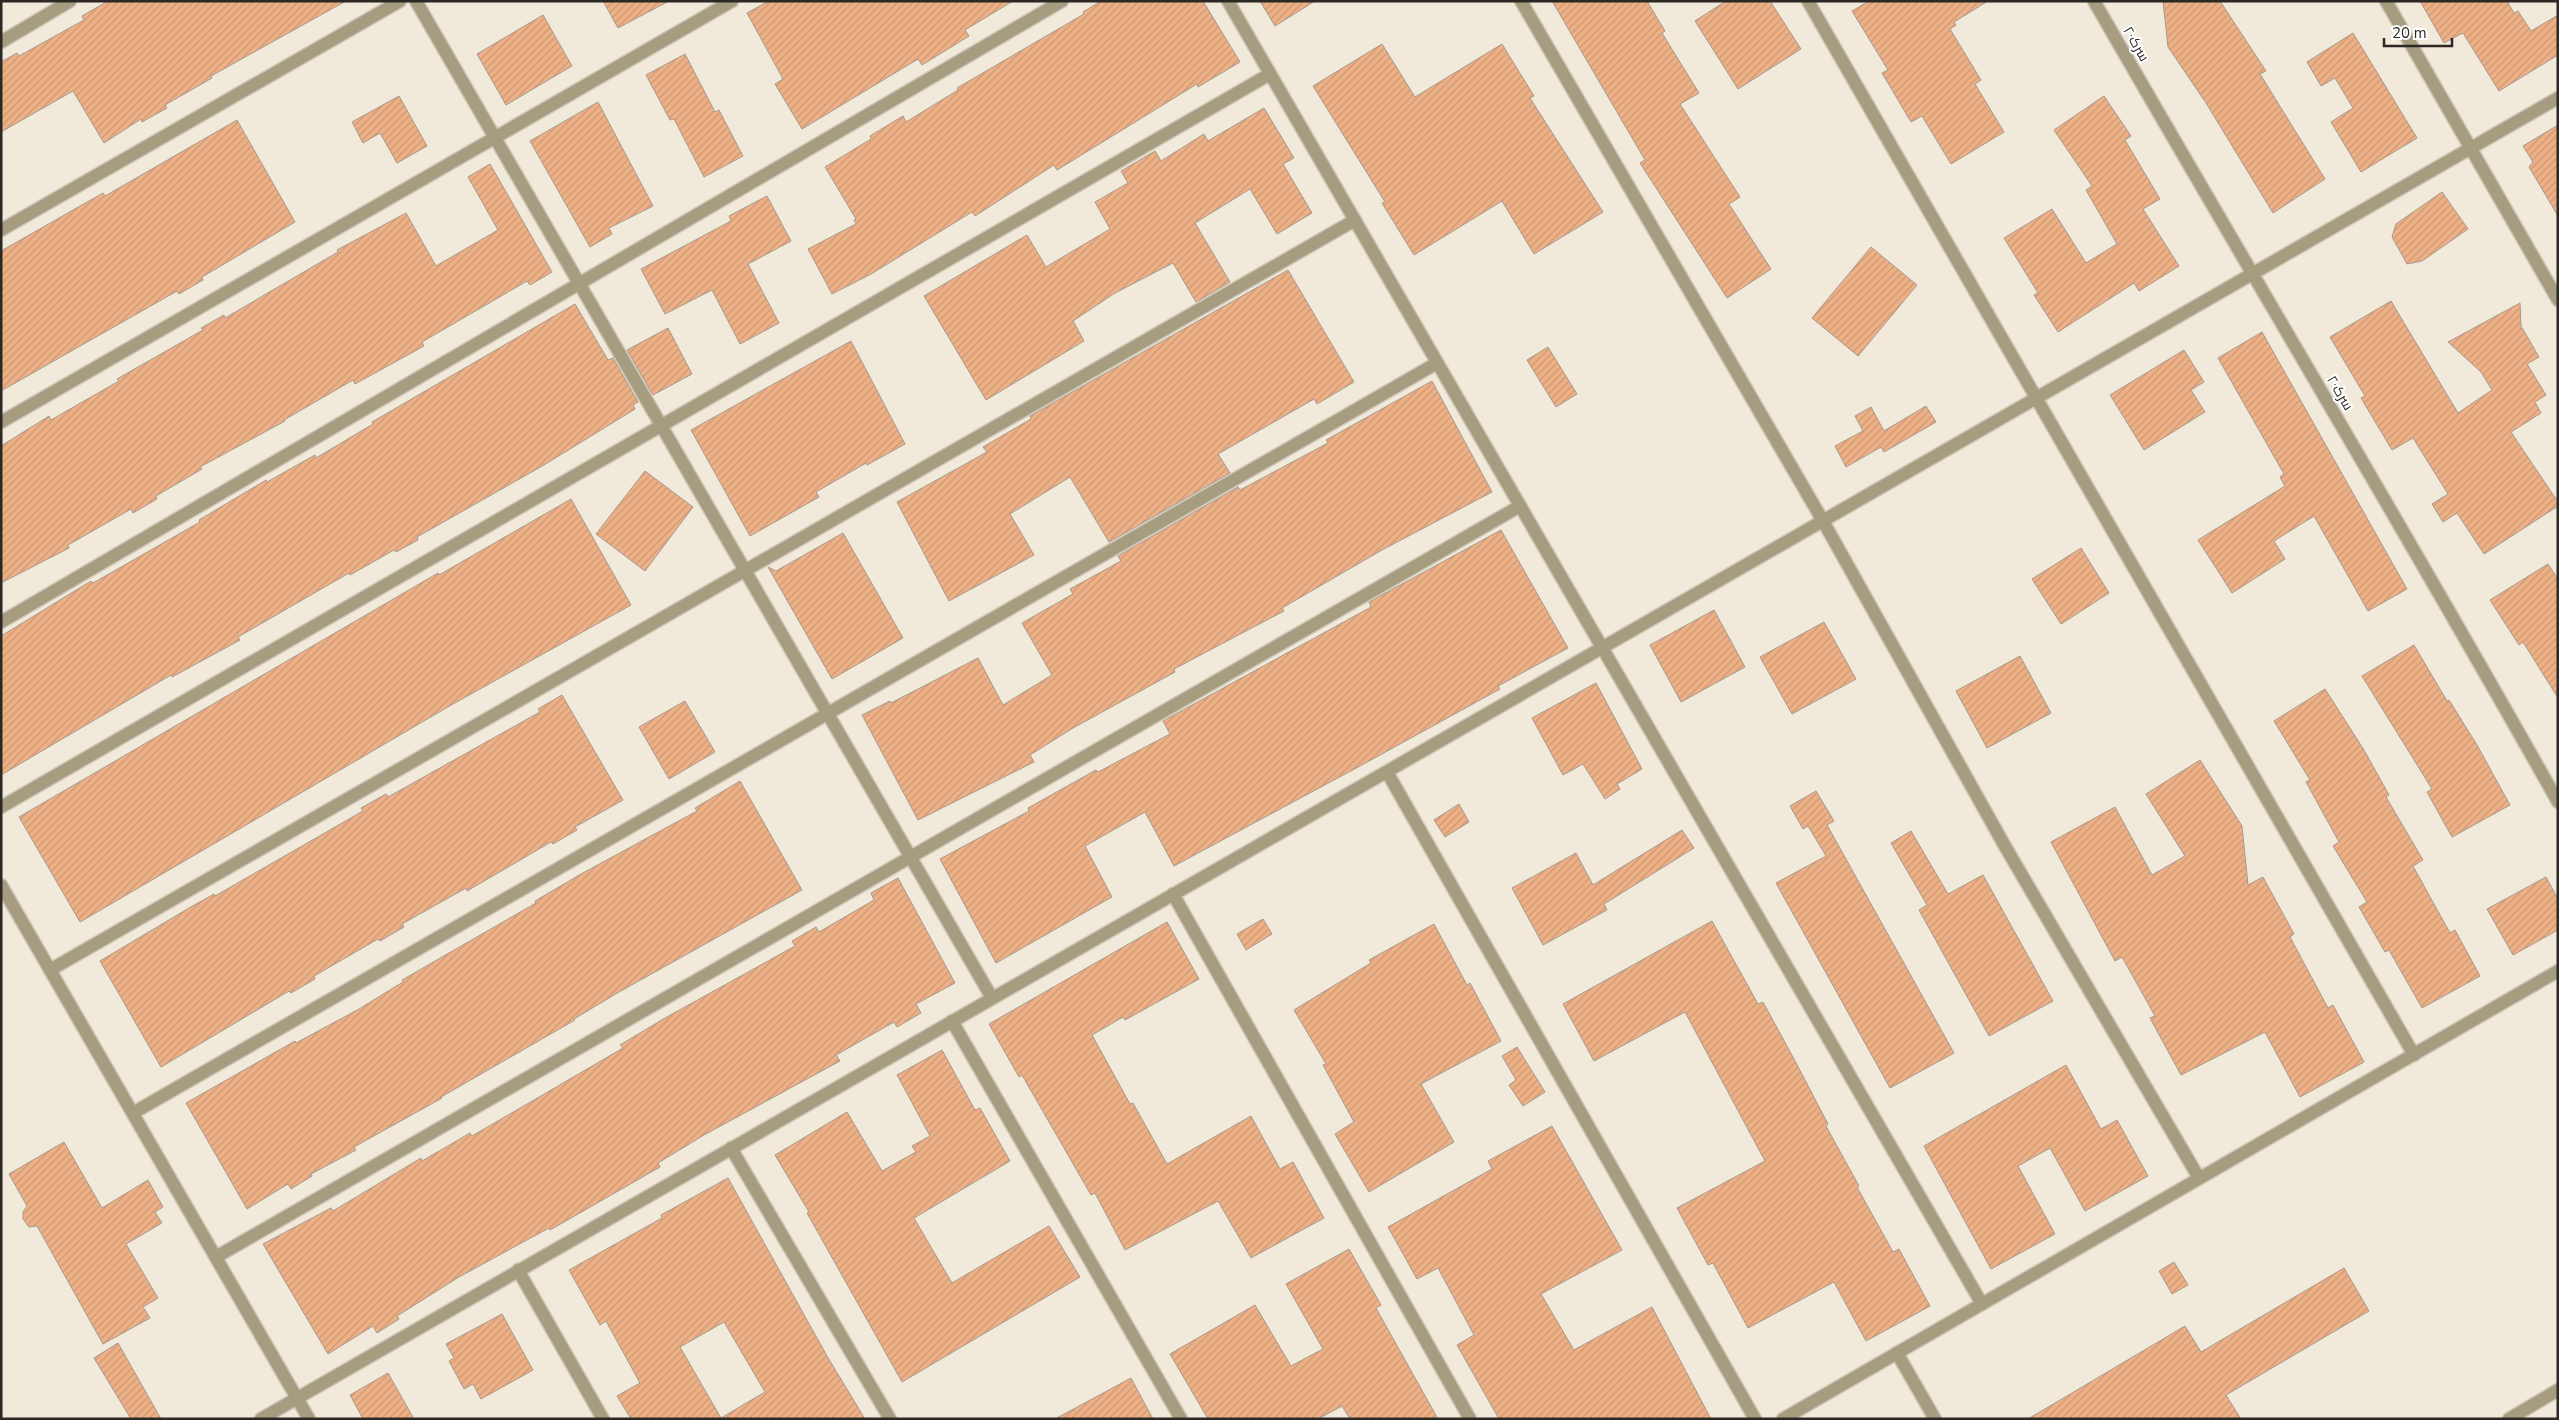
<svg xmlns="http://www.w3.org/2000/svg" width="2559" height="1420" font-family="'Nunito Sans',Cairo,sans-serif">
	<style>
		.building { fill: url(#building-hatch); stroke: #a7998f; fill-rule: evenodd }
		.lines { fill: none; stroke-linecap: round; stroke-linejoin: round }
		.minor-casing { stroke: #cec6b9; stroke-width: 15 }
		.tertiary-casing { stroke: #cec6b9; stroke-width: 15 }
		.minor { stroke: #a69c80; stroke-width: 12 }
		.tertiary { stroke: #a69c80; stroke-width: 12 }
		.labels { text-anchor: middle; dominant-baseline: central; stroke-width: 4; stroke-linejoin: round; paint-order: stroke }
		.street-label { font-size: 14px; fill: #2c2924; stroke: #fff }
	</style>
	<defs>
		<pattern id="building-hatch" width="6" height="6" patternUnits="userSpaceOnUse" patternTransform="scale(1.25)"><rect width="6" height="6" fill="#eeb186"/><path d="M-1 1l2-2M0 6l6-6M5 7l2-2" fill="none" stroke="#cc9874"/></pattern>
	</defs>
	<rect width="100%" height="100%" fill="#f1e9da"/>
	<!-- building -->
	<g class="building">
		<path d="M108 1H346L211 76 212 78 165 105 167 108 142 122 141 119 104 143 73 91 1 132V62L17 53 19 56 84 20 82 16Z"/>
		<path d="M603 1H669L618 28Z"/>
		<path d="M769 1H1013L965 30 969 36 922 65 918 59 802 129 775 84 783 79 747 13Z"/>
		<path d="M1101 1H1203L1240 62 1198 87 1197 84 1057 170 1054 165 975 216 972 212 871 274 832 294 808 249 856 224 854 220 856 219 825 167 871 139 870 136 903 116 906 122 958 90 957 88 1084 14 1083 12Z"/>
		<path d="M1260 1H1315L1275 26Z"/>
		<path d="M1552 1H1647L1665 31 1662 33 1699 93 1680 104 1740 197 1729 204 1771 269 1727 298 1640 163 1645 160Z"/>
		<path d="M1726 1H1770L1801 49 1738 89 1695 21Z"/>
		<path d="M1869 1H1988L1954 22 1956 25 1950 29 1981 80 1975 84 2004 132 1951 164 1922 116 1911 122 1882 73 1888 70 1852 11Z"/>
		<path d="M2163 1H2220L2266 71 2260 74 2325 179 2273 213 2206 103 2168 47Z"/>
		<path d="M2420 1H2507L2514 13 2518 11 2531 31 2558 15V55L2499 91 2463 33 2444 43Z"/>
		<path d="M543 15 572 66 506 105 477 54Z"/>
		<path d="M2353 33 2417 138 2361 172 2331 122 2353 108 2335 78 2321 86 2307 62Z"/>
		<path d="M1382 44 1415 97 1502 44 1534 96 1530 98 1603 212 1534 254 1502 201 1414 255 1382 203 1385 202 1313 86Z"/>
		<path d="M685 54 715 112 719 110 743 156 704 177 674 119 670 120 646 75Z"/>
		<path d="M399 96 427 146 397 163 380 133 363 143 352 122Z"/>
		<path d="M2104 96 2131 136 2125 140 2160 199 2143 209 2179 266 2139 291 2134 283 2058 332 2034 295 2038 293 2004 238 2052 209 2086 263 2117 244 2086 190 2092 186 2054 130Z"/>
		<path d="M598 102 653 206 609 228 612 234 590 247 530 141Z"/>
		<path d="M1264 108 1294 158 1283 164 1312 213 1277 234 1250 189 1195 223 1230 282 1196 302 1173 263 1115 293 1073 321 1084 341 986 400 924 296 1027 235 1046 267 1110 229 1095 202 1128 183 1121 171 1155 151 1161 161 1204 134 1208 141Z"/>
		<path d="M237 120 295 222 202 277 203 280 179 294 177 291 1 391V251L103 193 105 196Z"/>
		<path d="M2558 125V216L2529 167 2533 162 2523 146Z"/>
		<path d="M490 164 552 272 530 285 527 281 422 342 424 346 355 384 353 380 284 420 285 421 200 467 202 469 156 496 157 499 133 513 131 509 68 545 69 548 1 583V446L49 416 51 420 119 381 117 379 203 330 201 328 224 315 225 318 338 252 337 250 406 213 436 266 498 230 468 177Z"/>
		<path d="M2442 192 2468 229 2422 261 2407 264 2392 237 2396 224Z"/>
		<path d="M767 196 791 241 748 264 779 323 740 344 712 290 665 314 641 269 731 221 729 216Z"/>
		<path d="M1871 247 1917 285 1858 356 1812 318Z"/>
		<path d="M1288 270 1354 382 1317 404 1314 399 1218 454 1230 473 1109 542 1070 477 1010 514 1034 555 949 601 897 502 987 452 983 447 1031 419 1030 416Z"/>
		<path d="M2391 301 2458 413 2492 390 2481 372 2448 342 2520 303 2521 326 2539 357 2527 364 2546 395 2535 402 2541 413 2511 432 2558 502V506L2484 554 2457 513 2443 522 2432 504 2448 494 2413 438 2392 450 2361 398 2365 396 2330 337Z"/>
		<path d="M575 304 608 360 613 358 638 402 633 405 635 409 544 465 417 537 418 540 396 552 394 550 350 575 349 573 238 637 240 640 172 677 171 675 1 775V636L91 581 93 583 200 522 199 520 266 480 267 482 315 455 316 458 373 424 372 422Z"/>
		<path d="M668 328 692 374 653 395 627 350Z"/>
		<path d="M2262 332 2407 589 2368 611 2314 516 2274 541 2285 559 2232 593 2198 540 2285 486 2280 477 2284 474 2218 358Z"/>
		<path d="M851 341 905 444 867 465 866 463 816 492 819 497 750 536 691 430Z"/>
		<path d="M1548 347 1577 394 1556 407 1527 360Z"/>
		<path d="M2184 350 2204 382 2191 390 2205 412 2144 450 2110 395Z"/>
		<path d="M1432 381 1492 492 1382 550 1282 608 1284 611 1174 669 1175 672 1073 728 1030 755 1034 762 918 820 862 715 890 701 891 703 978 658 1003 705 1052 675 1022 623 1073 594 1070 589 1121 561 1118 556 1238 487 1240 490 1328 443 1326 440Z"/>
		<path d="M1926 406 1936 422 1884 452 1881 447 1846 467 1835 446 1863 431 1855 416 1871 407 1884 431Z"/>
		<path d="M645 471 693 507 645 571 596 534Z"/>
		<path d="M571 499 631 605 453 704 80 922 19 817 414 587 438 573 439 575Z"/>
		<path d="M1501 530 1568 648 1498 686 1500 689 1360 766 1174 866 1145 812 1085 846 1112 897 996 963 940 859 1029 811 1028 808 1096 770 1098 772 1170 734 1163 721 1371 607 1369 602Z"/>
		<path d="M843 533 903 638 832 679 768 567 776 571Z"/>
		<path d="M2081 548 2109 593 2061 624 2032 579Z"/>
		<path d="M2548 564 2558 579V698L2523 642 2519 645 2490 600Z"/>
		<path d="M1714 610 1745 667 1681 702 1650 645Z"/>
		<path d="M1824 622 1856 679 1792 714 1760 657Z"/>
		<path d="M2414 645 2447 701 2449 700 2477 745 2510 805 2452 837 2427 792 2432 789 2362 676Z"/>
		<path d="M2020 656 2051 713 1987 748 1956 691Z"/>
		<path d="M1596 683 1642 769 1617 784 1620 789 1605 799 1583 764 1563 775 1532 718Z"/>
		<path d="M2325 689 2364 750 2389 795 2386 797 2423 860 2413 866 2450 933 2455 930 2480 976 2422 1008 2389 950 2385 952 2359 907 2367 902 2333 846 2339 842 2306 782 2310 780 2274 721Z"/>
		<path d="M562 695 623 800 575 827 577 830 553 844 551 842 467 891 466 888 402 924 404 927 380 941 378 939 314 976 315 979 291 993 289 991 161 1067 100 961 189 908 214 894 215 896 363 811 361 808 386 794 388 797 540 712 538 709Z"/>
		<path d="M685 701 715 752 669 779 639 727Z"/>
		<path d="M2200 760 2242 826 2248 885 2263 877 2294 934 2290 937 2328 1008 2333 1005 2364 1062 2300 1097 2265 1032 2181 1075 2150 1018 2155 1016 2122 957 2115 961 2051 842 2115 807 2152 875 2185 856 2146 794Z"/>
		<path d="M740 781 802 890 619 992 574 1019 575 1020 441 1097 442 1098 354 1147 356 1150 311 1174 312 1176 291 1189 288 1184 247 1209 186 1103 295 1041 296 1043 359 1009 403 982 402 980 536 903 535 901 581 874 697 811 695 808Z"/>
		<path d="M1816 791 1834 821 1827 825 1954 1053 1890 1088 1776 883 1826 856 1808 826 1803 829 1790 806Z"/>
		<path d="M1459 804 1469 822 1445 837 1434 820Z"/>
		<path d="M1682 830 1694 848 1604 904 1607 910 1543 945 1512 888 1576 853 1593 885Z"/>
		<path d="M1911 831 1948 894 1983 875 2053 1001 1989 1036 1919 910 1927 905 1891 843Z"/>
		<path d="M2546 877 2558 899V930L2513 955 2487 909Z"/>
		<path d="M898 878 955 983 916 1004 921 1013 897 1027 894 1022 836 1055 840 1061 704 1135 658 1163 660 1167 550 1230 549 1228 459 1277 397 1316 399 1319 377 1333 373 1326 328 1354 263 1244 331 1208 333 1211 421 1158 422 1161 470 1133 472 1136 534 1100 623 1048 620 1045 665 1018 795 946 792 941 816 927 819 932 874 900 871 893Z"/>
		<path d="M1263 919 1272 934 1246 950 1237 934Z"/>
		<path d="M1712 921 1758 1004 1763 1002 1794 1059 1828 1124 1826 1126 1859 1186 1857 1187 1893 1252 1899 1249 1930 1306 1866 1341 1834 1282 1748 1328 1713 1263 1708 1265 1677 1208 1765 1161 1685 1012 1594 1061 1563 1004Z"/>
		<path d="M1167 922 1199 979 1125 1020 1123 1017 1092 1035 1130 1104 1133 1103 1167 1164 1251 1116 1280 1169 1293 1162 1324 1218 1251 1258 1218 1201 1125 1250 1095 1193 1091 1195 1022 1075 1019 1077 989 1024Z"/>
		<path d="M1434 924 1467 985 1470 983 1501 1041 1421 1084 1454 1142 1369 1192 1335 1134 1354 1122 1323 1065 1326 1064 1294 1010 1371 963 1369 960Z"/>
		<path d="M1517 1047 1545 1092 1523 1106 1509 1085 1516 1080 1502 1056Z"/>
		<path d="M942 1050 975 1110 980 1108 1010 1161 914 1218 952 1283 1049 1226 1080 1277 902 1382 807 1213 809 1212 775 1155 847 1112 882 1171 916 1152 912 1146 930 1136 897 1075Z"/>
		<path d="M2066 1065 2101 1129 2117 1120 2148 1176 2085 1211 2050 1148 2018 1166 2055 1234 1991 1269 1924 1146Z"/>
		<path d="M1552 1126 1622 1250 1541 1294 1574 1350 1652 1307 1711 1419H1499L1457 1345 1474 1335 1438 1268 1417 1279 1388 1227 1492 1169 1488 1161Z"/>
		<path d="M64 1142 102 1208 148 1180 163 1207 155 1212 162 1223 126 1244 158 1298 143 1307 150 1318 103 1344 37 1226 29 1227 23 1219V1212L27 1206 9 1174Z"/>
		<path d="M728 1178 827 1356 865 1419H631L617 1396 640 1383 606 1321 600 1325 569 1270 662 1218 661 1215ZM724 1322 765 1392 721 1418 680 1347Z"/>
		<path d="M1349 1249 1381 1305 1376 1308 1438 1419H1350L1342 1406 1318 1419H1208L1170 1354 1255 1305 1291 1366 1323 1349 1286 1284Z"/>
		<path d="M2174 1262 2188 1285 2172 1294 2159 1271Z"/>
		<path d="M2344 1268 2369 1311 2226 1395 2241 1419H2028L2185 1326 2201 1352Z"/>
		<path d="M502 1314 533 1370 481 1399 473 1384 464 1389 449 1361 454 1358 446 1344Z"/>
		<path d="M118 1343 161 1419H131L94 1358Z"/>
		<path d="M388 1373 414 1419H363L350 1395Z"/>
		<path d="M1131 1378 1153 1419H1055Z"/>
	</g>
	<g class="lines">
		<!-- minor casing -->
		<g class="minor-casing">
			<g id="minor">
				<path d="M416 1 992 998"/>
				<path d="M1228 1 1982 1304"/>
				<path d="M1521 1 1823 521 2006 848 2199 1178"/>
				<path d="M1808 1 2414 1055"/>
				<path d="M2094 1C2248 269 2407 533 2558 802"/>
				<path d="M2386 1 2558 300"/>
				<path d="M1 42 70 1"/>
				<path d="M1 230 400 1"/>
				<path d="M1 422 732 1"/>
				<path d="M1 622 1062 1"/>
				<path d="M1387 772 1755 1419"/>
				<path d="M1 807 1270 74"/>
				<path d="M1 885 309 1419"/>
				<path d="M1173 894 1470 1419"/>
				<path d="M50 970 1355 220"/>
				<path d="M952 1021 1181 1419"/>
				<path d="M133 1113 1437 363"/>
				<path d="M731 1148 890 1419"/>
				<path d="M216 1257 1520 506"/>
				<path d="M518 1270 603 1419"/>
				<path d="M1897 1353 1935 1419"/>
				<path d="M261 1419 2558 98"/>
				<path d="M1783 1419 2558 971"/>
			</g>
		</g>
		<!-- tertiary casing -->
		<g class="tertiary-casing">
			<path id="tertiary" d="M2509 1419 2558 1390"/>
		</g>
		<!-- minor -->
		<use href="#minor" class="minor"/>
		<!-- tertiary -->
		<use href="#tertiary" class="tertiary"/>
	</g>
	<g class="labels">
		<!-- street labels -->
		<g class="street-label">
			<text transform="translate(2136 44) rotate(60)">سرک۲۰</text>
			<text transform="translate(2340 393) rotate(59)">سرک۲۰</text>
		</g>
	</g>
	<!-- border -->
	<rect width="2559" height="1420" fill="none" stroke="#2c2924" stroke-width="5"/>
	<!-- scale -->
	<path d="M2384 38v8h68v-8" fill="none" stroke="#2c2924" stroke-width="2.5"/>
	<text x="2392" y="38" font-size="15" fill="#2c2924" stroke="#ffffff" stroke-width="4" paint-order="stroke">20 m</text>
</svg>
